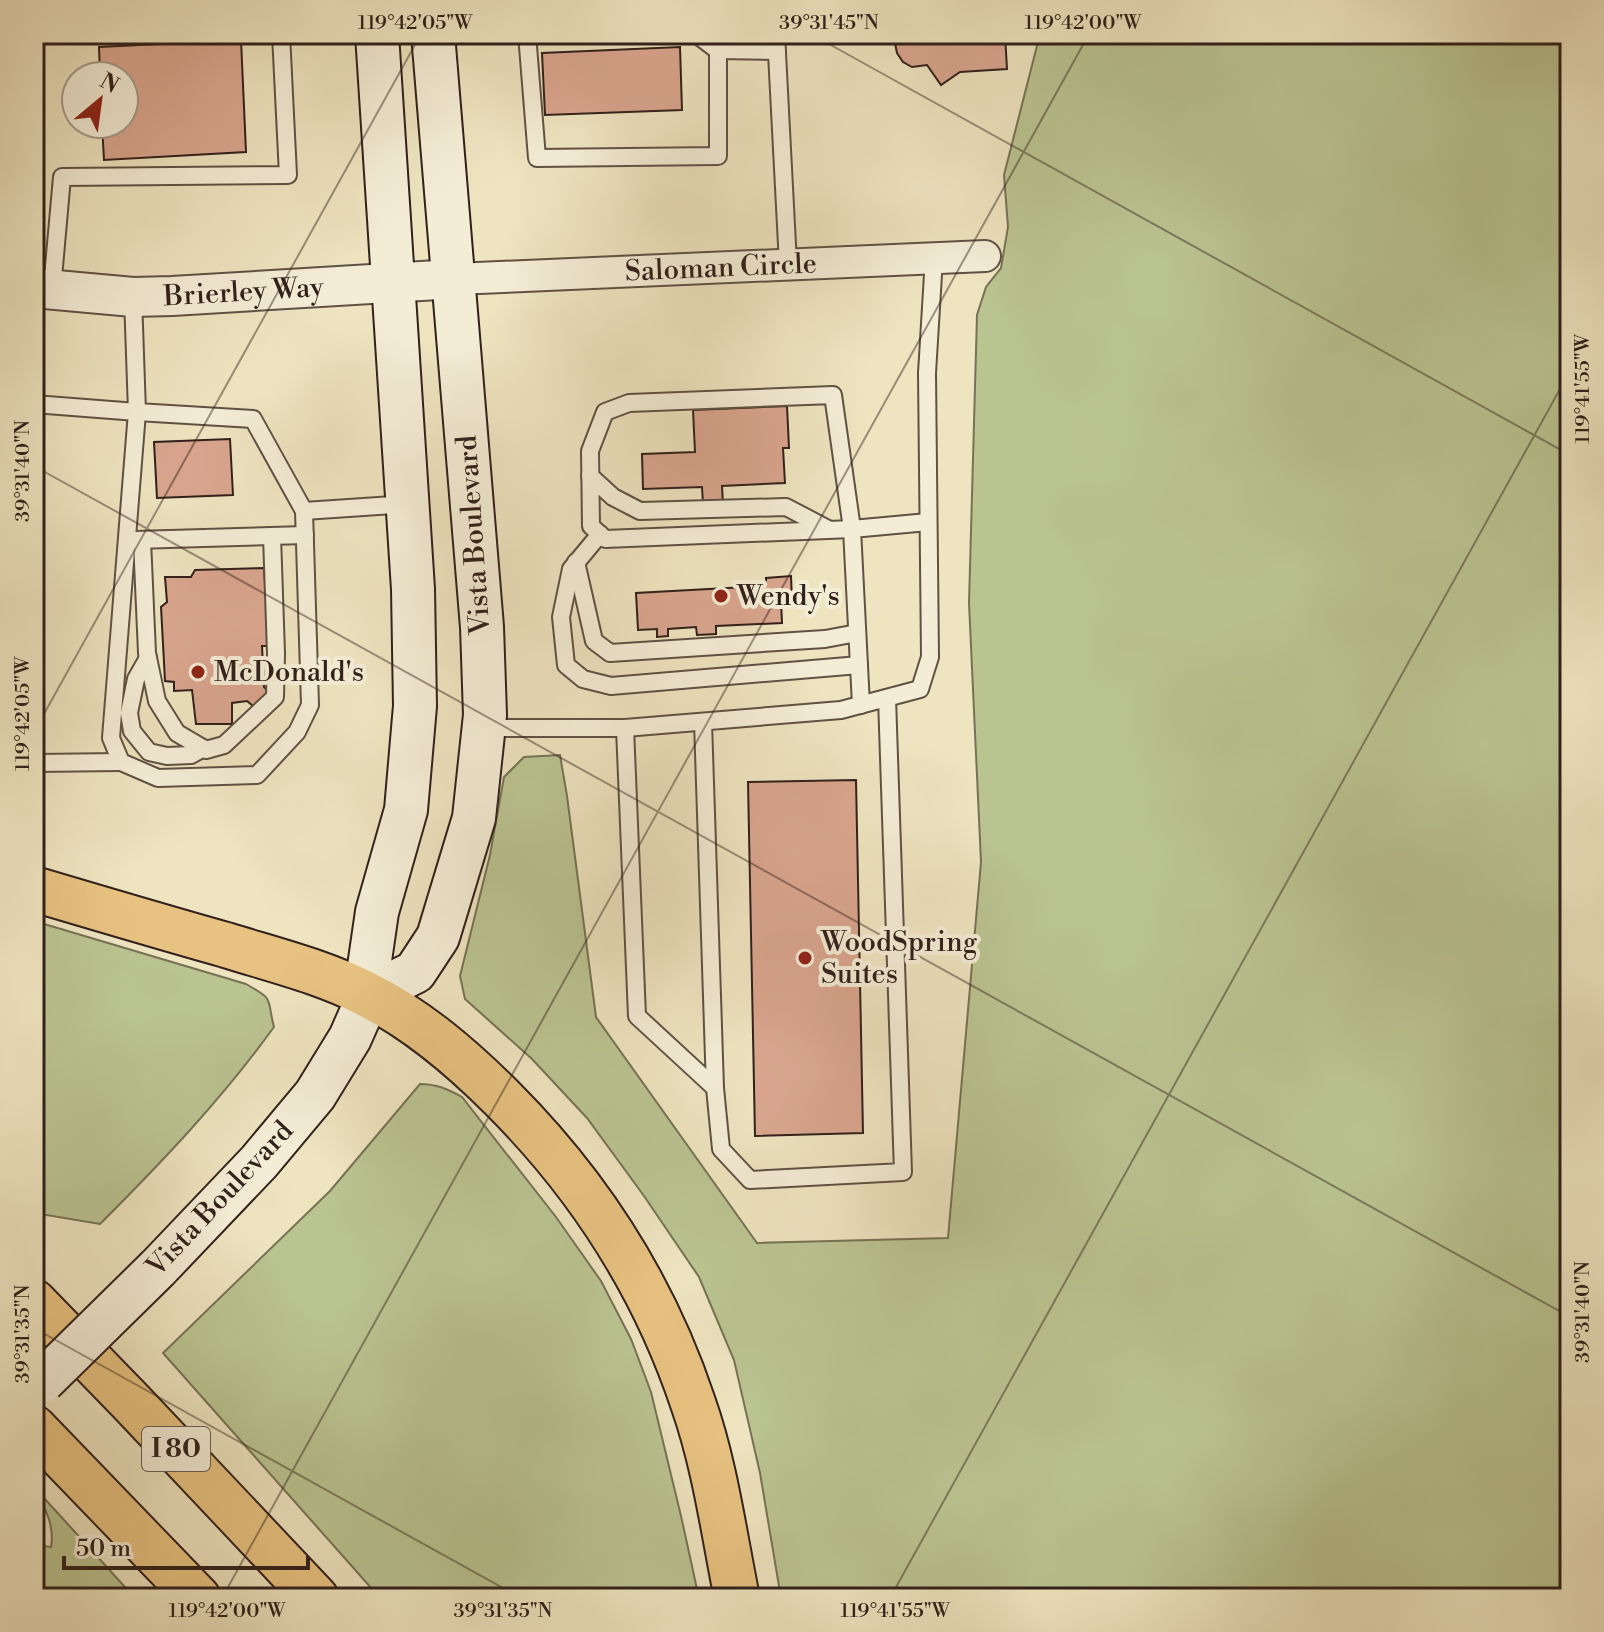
<svg xmlns="http://www.w3.org/2000/svg" width="1604" height="1632" font-family="'Libre Bodoni',serif">
	<style>
		.green { fill: #bac491; stroke: #767256; stroke-width: 2 }
		.building { fill: #d9a58e; stroke: #31201b; stroke-width: 2 }
		.lines { fill: none; stroke-linecap: round; stroke-linejoin: round }
		.service-casing { stroke: #605144; stroke-width: 20 }
		.minor-casing { stroke: #605144; stroke-width: 34 }
		.tertiary-casing { stroke: #605144; stroke-width: 42 }
		.secondary-casing { stroke: #31201b; stroke-width: 46 }
		.motorway-casing { stroke: #31201b; stroke-width: 48 }
		.service { stroke: #f4edd6; stroke-width: 16 }
		.minor { stroke: #f4edd6; stroke-width: 30 }
		.tertiary { stroke: #f4edd6; stroke-width: 38 }
		.secondary { stroke: #f4edd6; stroke-width: 42 }
		.motorway { stroke: #e7c280; stroke-width: 44 }
		.secondary-bridge-casing { stroke: #31201b; stroke-width: 46; stroke-linecap: butt }
		.secondary-bridge { stroke: #f4edd6; stroke-width: 42 }
		.ticks { fill: none; stroke: #31201b; stroke-width: 2; stroke-opacity: 0.45 }
		.poi-dot { fill: #8f2418; stroke: #f4edd6; stroke-width: 3 }
		.labels { text-anchor: middle; dominant-baseline: central; stroke-width: 8; stroke-linejoin: round; paint-order: stroke }
		.shield { fill: #f4edd6; stroke: #6c5e53; stroke-width: 2 }
		.shield-label { font-size: 26px; font-weight: bold; fill: #31201b }
		.street-label { font-size: 28px; fill: #31201b; stroke: #f4edd6 }
		.poi-label { font-size: 28px; fill: #31201b; stroke: #f4edd6; text-anchor: start }
		.neatline { fill: none; stroke: #31201b; stroke-width: 3 }
		.ticks-label { font-size: 20px; text-anchor: middle; fill: #31201b }
	</style>
	<rect width="100%" height="100%" fill="#eee4c0"/>
	<filter id="stains"><feTurbulence type="fractalNoise" baseFrequency=".0025" numOctaves="4"/><feColorMatrix values="0 0 0 0 .2 0 0 0 0 .09 0 0 0 0 .02 0 0 0 .5 -.17"/></filter>
	<radialGradient id="worn" r=".72"><stop offset=".6" stop-color="#630" stop-opacity="0"/><stop offset="1" stop-color="#630" stop-opacity=".3"/></radialGradient>
	<!-- green -->
	<g class="green">
		<path d="M1040 34H1570V1598H781L760 1473 734 1360 699 1277 644 1196 587 1118 532 1059 465 999 460 976 490 855 504 777 524 757 560 755 567 796 596 1017 757 1243 948 1238 981 862 969 603 977 315 986 287 1001 268 1008 227 1004 175Z"/>
		<path d="M34 921 246 984C276 1001 266 997 274 1027 222 1099 162 1162 100 1224L34 1213Z"/>
		<path d="M420 1084C436 1084 448 1089 462 1097L556 1217 601 1281 631 1339 651 1392 681 1516 699 1598H380L163 1353 330 1191Z"/>
		<path d="M34 1487 135 1598H34V1545L51 1547C55 1524 44 1507 34 1487Z"/>
	</g>
	<!-- building -->
	<g class="building">
		<path d="M898 34H1005L1007 69 960 72 941 85 927 65 912 67 903 62 897 53 895 43Z"/>
		<path d="M241 40 246 152 104 160 102 124H124V76H100L99 47Z"/>
		<path d="M680 47 682 110 545 115 542 53Z"/>
		<path d="M787 406 789 448H783L785 483 722 486 723 504H703L702 487 643 489 642 454 695 452 693 410Z"/>
		<path d="M230 439 233 495 157 498 154 442Z"/>
		<path d="M264 568 269 646H262L264 687 272 695 258 710 247 701 232 703V724H196L192 690 174 691V682L165 681 161 607 167 602 165 577H191L195 570Z"/>
		<path d="M791 576 792 601H781L782 623 716 626V634L697 635 696 627 668 629V636L657 637V629L638 630 636 593 766 586V578Z"/>
		<path d="M856 780 863 1133 755 1136 748 782Z"/>
	</g>
	<g class="lines">
		<!-- service casing -->
		<g class="service-casing">
			<g id="service">
				<path d="M527 34 537 158 718 156V34"/>
				<path d="M696 34 717 50 777 51"/>
				<path d="M776 34 788 264"/>
				<path d="M52 289 62 177 288 175 281 34"/>
				<path d="M133 297 137 412 253 419 304 511 408 504"/>
				<path d="M833 395 852 529 605 539 591 526 590 451 605 412 629 403Z"/>
				<path d="M34 404 137 412 111 738 121 762 158 778 257 775 297 732 310 705 304 511"/>
				<path d="M590 476 613 497 640 511 786 507 828 529"/>
				<path d="M600 534 571 569 561 617 566 665 583 679 611 686 859 665"/>
				<path d="M135 540 305 535"/>
				<path d="M142 540 147 653 157 701 177 733 206 750 224 745 275 697 276 653 272 536"/>
				<path d="M576 562 594 641 610 653 825 639 857 633"/>
				<path d="M148 658 136 679 129 713 132 731 149 752 167 756 191 755 203 748"/>
				<path d="M861 705 852 529 928 522"/>
				<path d="M486 728H625L841 710 920 689 930 657 927 373 934 258"/>
				<path d="M625 728 637 1016 715 1088 703 722"/>
				<path d="M34 763 121 762"/>
				<path d="M715 1088 721 1149 750 1180 903 1172 887 698"/>
			</g>
		</g>
		<!-- minor casing -->
		<g class="minor-casing">
			<g id="minor">
				<path id="s1" d="M455 279 985 256"/>
			</g>
		</g>
		<!-- tertiary casing -->
		<g class="tertiary-casing">
			<g id="tertiary">
				<path id="s2" d="M34 288 133 297 172 296 455 279"/>
			</g>
		</g>
		<!-- secondary casing -->
		<g class="secondary-casing">
			<g id="secondary">
				<path d="M369 995 415 972 438 937 474 818 485 715 482 627 433 34"/>
				<path d="M158 1268 259 1162 315 1095 350 1038 369 995V967L377 912 406 810 415 706 413 589 377 34"/>
			</g>
		</g>
		<!-- motorway casing -->
		<g class="motorway-casing">
			<g id="motorway">
				<path d="M34 889C98 908 162 927 226 945 274 960 324 972 368 995 419 1021 462 1058 502 1098 590 1186 654 1286 693 1403 715 1465 724 1534 737 1598"/>
				<path d="M34 1302 132 1403 316 1598"/>
				<path d="M34 1428 198 1598"/>
			</g>
		</g>
		<!-- service -->
		<use href="#service" class="service"/>
		<!-- minor -->
		<use href="#minor" class="minor"/>
		<!-- tertiary -->
		<use href="#tertiary" class="tertiary"/>
		<!-- secondary -->
		<use href="#secondary" class="secondary"/>
		<!-- motorway -->
		<use href="#motorway" class="motorway"/>
		<!-- secondary-bridge casing -->
		<g class="secondary-bridge-casing">
			<path id="secondary-bridge" d="M43 1381 158 1268"/>
		</g>
		<!-- secondary-bridge -->
		<use href="#secondary-bridge" class="secondary-bridge"/>
	</g>
	<!-- ticks -->
	<path class="ticks" d="M811 34 1570 455M34 466 1570 1317M34 732 421 34M34 1328 521 1598M222 1598 1089 34M890 1598 1570 371M1558 1598 1570 1575"/>
	<!-- markers -->
	<g class="poi-dot">
		<circle cx="721" cy="596" r="8"/>
		<circle cx="198" cy="672" r="8"/>
		<circle cx="805" cy="958" r="8"/>
	</g>
	<g class="labels">
		<!-- shield labels -->
		<rect class="shield" x="142" y="1427" width="68" height="44" rx="6"/>
		<g class="shield-label">
			<text x="176" y="1449">I 80</text>
		</g>
		<!-- street labels -->
		<g class="street-label">
			<text stroke="none"><textPath href="#s1" startOffset="266">Saloman Circle</textPath></text>
			<text stroke="none"><textPath href="#s2" startOffset="210">Brierley Way</textPath></text>
			<text transform="translate(474 535) rotate(-94)">Vista Boulevard</text>
			<text transform="translate(220 1199) rotate(-47)">Vista Boulevard</text>
		</g>
		<!-- poi labels -->
		<g class="poi-label">
			<text x="737" y="596">Wendy's</text>
			<text x="214" y="672">McDonald's</text>
			<text x="821" y="942">WoodSpring<tspan x="821" dy="32">Suites</tspan></text>
		</g>
	</g>
	<!-- margin -->
	<rect width="1604" height="1632" fill="none" stroke="#eee4c0" stroke-width="88"/>
	<!-- north arrow -->
	<g transform="translate(100 100) rotate(29)"><circle r="38" fill="#f4edd6" stroke="#a69b8b" stroke-width="2"/>
	<path d="M0-6L14 30L0 20L-14 30Z" fill="#8f2418"/>
	<text y="-12" font-size="22" font-weight="bold" text-anchor="middle" fill="#31201b">N</text>
	</g>
	<!-- scale -->
	<path d="M64 1556v12h244v-12" fill="none" stroke="#31201b" stroke-width="4"/>
	<text x="76" y="1556" font-size="24" fill="#31201b" stroke="#f4edd6" stroke-width="6" paint-order="stroke">50 m</text>
	<rect x="44" y="44" width="1516" height="1544" class="neatline"/>
	<g class="ticks-label">
		<text x="415" y="29">119°42'05"W</text>
		<text x="829" y="29">39°31'45"N</text>
		<text x="1083" y="29">119°42'00"W</text>
		<text transform="translate(1582 389) rotate(-90)" y="7">119°41'55"W</text>
		<text transform="translate(22 471) rotate(-90)" y="7">39°31'40"N</text>
		<text transform="translate(22 714) rotate(-90)" y="7">119°42'05"W</text>
		<text transform="translate(1582 1312) rotate(-90)" y="7">39°31'40"N</text>
		<text transform="translate(22 1334) rotate(-90)" y="7">39°31'35"N</text>
		<text x="227" y="1617">119°42'00"W</text>
		<text x="503" y="1617">39°31'35"N</text>
		<text x="895" y="1617">119°41'55"W</text>
	</g>
	<rect width="100%" height="100%" filter="url(#stains)"/>
	<rect width="100%" height="100%" fill="url(#worn)"/>
</svg>
